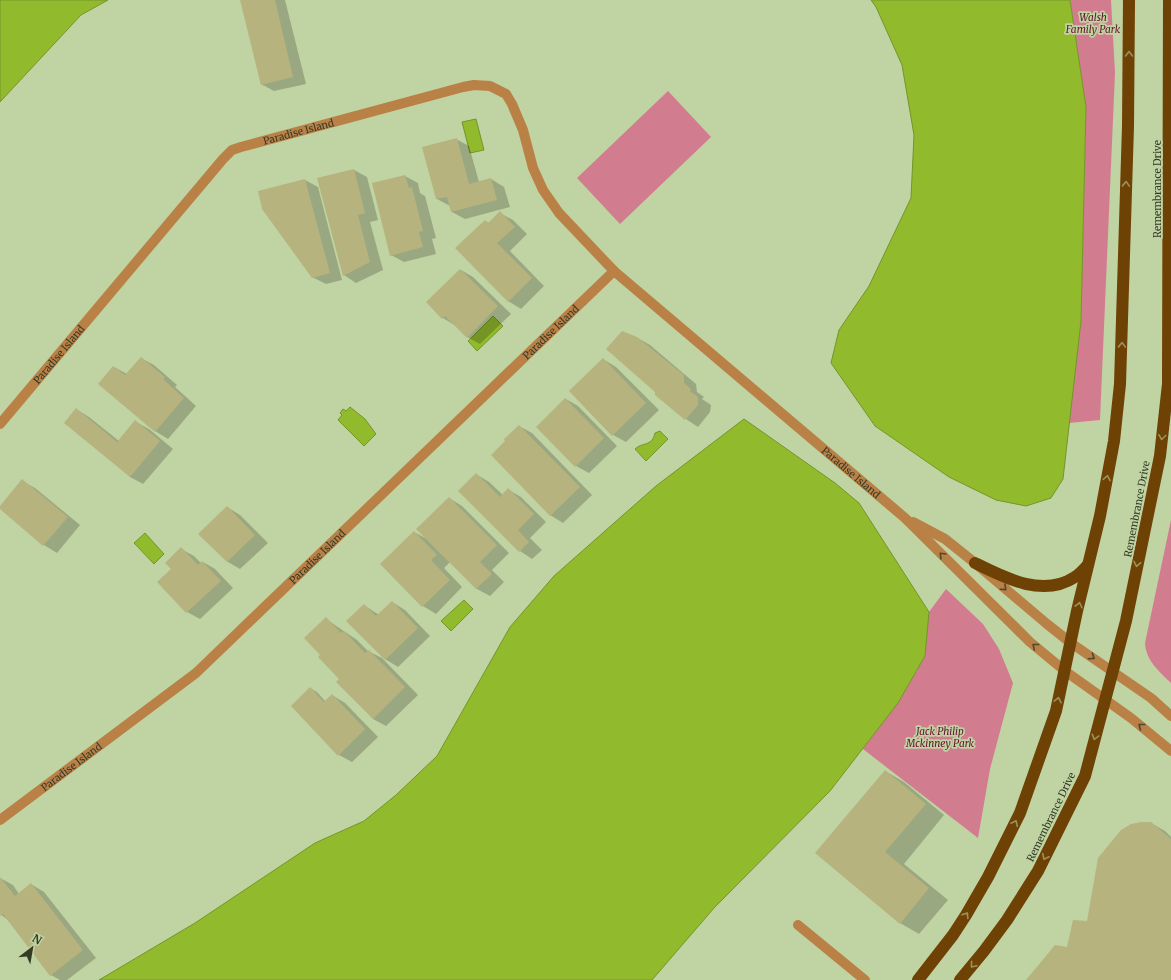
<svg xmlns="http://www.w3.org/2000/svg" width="1171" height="980" font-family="Merriweather,serif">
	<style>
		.green { fill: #d27c90 }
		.water { fill: #91bb2c; stroke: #75942a }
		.shadow { fill: #0003 }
		.building { fill: #b6b37f }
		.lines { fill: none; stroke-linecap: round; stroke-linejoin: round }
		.minor { stroke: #ba8147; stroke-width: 10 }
		.highway { stroke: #6e4104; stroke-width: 12 }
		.oneway { stroke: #9b915b }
		.oneway2 { stroke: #4e482d }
		.labels { text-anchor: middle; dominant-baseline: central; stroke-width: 3.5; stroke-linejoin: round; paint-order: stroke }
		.park-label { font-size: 10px; font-style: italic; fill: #650f2e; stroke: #c0d3a2 }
		.street-label { font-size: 10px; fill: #333a26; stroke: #c0d3a2 }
	</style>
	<rect width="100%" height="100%" fill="#c0d3a2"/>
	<!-- green -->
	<g class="green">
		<path d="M1070 0H1111L1115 73 1100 420 1069 423 1081 321 1086 107Z"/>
		<path d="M668 91 711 137 620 224 577 178Z"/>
		<path d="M1171 520V683C1159 671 1146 661 1145 643Z"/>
		<path d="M946 589 983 624 999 649 1013 683 990 769 978 838 863 749 917 671 929 612Z"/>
	</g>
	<!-- water -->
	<g class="water">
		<path d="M0 0H108L81 15 0 102Z"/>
		<path d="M871 0H1070L1086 107 1081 321 1063 479 1051 498 1026 506 996 500 949 477 875 426 831 363 839 330 869 286 911 198 914 135 902 65 876 7Z"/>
		<path d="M476 119 484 150 470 153 462 122Z"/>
		<path d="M493 316 503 326 477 351 468 341Z"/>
		<path d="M350 407 365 419 376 434 364 446 338 420 342 415 340 413 343 409 346 411Z"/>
		<path d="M744 419 835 483 859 503 929 612 925 656 898 703 830 791 714 908 652 980H99L195 923 315 843 364 821 396 795 437 756 510 627 554 576 656 486Z"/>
		<path d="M660 431 668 439 646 461 635 449C642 442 652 447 655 433Z"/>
		<path d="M145 533 164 554 154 564 134 543Z"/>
		<path d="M464 600 473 609 451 631 441 621Z"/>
	</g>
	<!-- shadow -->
	<g class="shadow">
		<path d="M241 0H285L306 84 274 91 261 84Z"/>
		<path d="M456 139 469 146 479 182 491 179 504 187 510 207 465 219 452 212 450 206 437 199Z"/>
		<path d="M354 170 367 177 378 220 370 222 383 270 356 283 344 275Z"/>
		<path d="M405 176 418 183 420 193 425 196 436 238 432 239 436 254 404 262 391 255Z"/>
		<path d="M305 180 318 187 342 280 326 284 312 277Z"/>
		<path d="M500 213 513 220 527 234 510 251 544 286 521 309 508 301 485 221 489 223Z"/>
		<path d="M461 270 473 277 511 314 480 344 467 337 456 326 443 318 427 302Z"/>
		<path d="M636 337 650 345 696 384 697 392 704 397 702 399 711 405 710 412 698 427 686 419 656 391Z"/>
		<path d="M141 358 154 365 177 385 175 387 196 406 168 439 155 431 114 367 127 374Z"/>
		<path d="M603 359 616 367 659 410 626 442 613 435Z"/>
		<path d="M566 399 578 406 617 446 589 473 576 466Z"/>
		<path d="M76 409 89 417 119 441 136 422 149 429 173 449 143 484 130 477Z"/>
		<path d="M519 426 532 433 592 495 563 523 550 515Z"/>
		<path d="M476 474 489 482 503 495 509 490 521 497 546 522 530 538 542 550 532 559 520 551Z"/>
		<path d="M22 481 35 488 80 525 57 553 44 545 0 508Z"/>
		<path d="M449 498 462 506 509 553 492 570 504 582 490 596 477 589 450 562 444 568 462 587 436 614 423 606 414 532 427 539Z"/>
		<path d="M227 507 240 515 268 543 240 569 228 562 200 534Z"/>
		<path d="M181 549 194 556 201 563 203 562 215 569 233 588 200 619 187 612 173 569Z"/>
		<path d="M392 602 405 610 430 636 398 667 385 659 364 605 379 615Z"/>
		<path d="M326 619 357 640 368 651 382 658 418 695 386 726 373 719 341 679Z"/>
		<path d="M310 688 317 692 325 701 332 695 345 703 378 737 352 762 339 755Z"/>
		<path d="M885 771 904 782 944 815 904 864 948 900 919 934 900 923 816 853Z"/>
		<path d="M1151 823 1165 831 1171 837V980H1027L1067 948 1088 923Z"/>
		<path d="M0 878 13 885 19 894 31 884 44 892 96 958 67 980H60L51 975 8 920 0 914Z"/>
	</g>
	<!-- building -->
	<g class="building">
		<path d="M240 0H275L293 77 261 85Z"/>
		<path d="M457 138 469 184 491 178 497 200 451 212 447 197 436 199 422 147Z"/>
		<path d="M354 169 365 213 358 215 370 262 343 276 317 178Z"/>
		<path d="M405 175 409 188 412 187 423 231 419 232 423 247 390 256 372 183Z"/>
		<path d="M305 179 330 273 312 278 262 209 258 191Z"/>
		<path d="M500 211 515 227 497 243 532 278 508 302 455 248 485 220 488 223Z"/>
		<path d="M460 269 498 306 467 338 445 316 442 319 426 302Z"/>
		<path d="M622 331 637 337 684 375V383L691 389 690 391 698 397V405L685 420 655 395V392L606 349Z"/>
		<path d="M141 357 165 377 163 379 184 398 155 432 98 384 113 366 125 375Z"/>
		<path d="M603 358 646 403 612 436 569 391Z"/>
		<path d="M565 398 604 438 575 467 536 427Z"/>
		<path d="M76 408 117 442 135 420 160 441 130 477 64 423Z"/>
		<path d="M519 425 580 487 550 516 491 455 505 441 504 439Z"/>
		<path d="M476 473 500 497 508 488 534 514 518 530 529 542 519 552 458 491Z"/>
		<path d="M22 479 68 517 43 546 0 509V506Z"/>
		<path d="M449 497 497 545 480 562 492 574 476 589 416 529Z"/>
		<path d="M227 506 255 535 227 562 198 534Z"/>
		<path d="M414 531 437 555 431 560 450 580 422 607 380 564Z"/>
		<path d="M181 547 198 565 202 561 221 581 186 613 157 582 171 569 165 563Z"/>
		<path d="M392 601 418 628 385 660 346 621 364 604 376 616Z"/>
		<path d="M326 617 341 633 344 631 365 653 369 650 405 687 373 719 336 682 339 679 318 657 320 655 304 638Z"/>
		<path d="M310 687 324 702 332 694 365 729 338 756 291 706Z"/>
		<path d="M885 770 926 804 885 852 929 888 900 924 815 853Z"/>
		<path d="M1141 822H1151L1171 839V980H1026L1055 945 1067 947 1073 920 1087 921 1098 858 1121 830 1131 824Z"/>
		<path d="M0 877 15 896 31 883 83 950 50 976 3 914 0 916Z"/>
	</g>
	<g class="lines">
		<!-- minor -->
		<g class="minor">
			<path id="s1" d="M0 424 223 159 232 150 241 147 463 87 474 85 490 86 506 94 512 104 523 130 533 168 543 190 559 213 614 271 905 518 1030 642 1065 671 1131 718 1171 751"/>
			<path d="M913 522 945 539 975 563 1047 624 1071 643 1151 698 1171 716"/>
			<path id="s2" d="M0 820 196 673 614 271"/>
			<path d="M798 925 865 980"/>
		</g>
		<!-- highway -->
		<g class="highway">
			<path d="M975 563C1005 578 1043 598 1075 577 1080 574 1084 569 1088 565"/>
			<path d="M918 980 953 935 966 915 988 877 1020 813 1056 711 1077 611 1100 516 1114 441 1120 384 1128 126 1129 0"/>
			<path d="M960 980 984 951 1007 920 1038 871 1085 776 1126 621 1160 456 1168 384 1169 0"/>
		</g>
	</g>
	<!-- one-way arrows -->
	<defs><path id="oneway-chevron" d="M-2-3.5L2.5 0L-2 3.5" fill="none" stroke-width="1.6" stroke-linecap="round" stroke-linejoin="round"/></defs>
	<g class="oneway">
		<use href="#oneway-chevron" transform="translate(1129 54) rotate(-90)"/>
		<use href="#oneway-chevron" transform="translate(1126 184) rotate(-88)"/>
		<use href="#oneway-chevron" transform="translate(1122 345) rotate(-88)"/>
		<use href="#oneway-chevron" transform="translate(1162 437) rotate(97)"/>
		<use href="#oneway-chevron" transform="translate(1107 478) rotate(-79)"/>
		<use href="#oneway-chevron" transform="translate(1137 564) rotate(101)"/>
		<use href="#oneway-chevron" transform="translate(1079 605) rotate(-77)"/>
		<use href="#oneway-chevron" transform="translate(1058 700) rotate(-78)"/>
		<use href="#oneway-chevron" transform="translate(1095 737) rotate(105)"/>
		<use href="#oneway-chevron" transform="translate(1015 823) rotate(-64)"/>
		<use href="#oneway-chevron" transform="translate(1045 857) rotate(117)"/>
		<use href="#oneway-chevron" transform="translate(966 915) rotate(-58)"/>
		<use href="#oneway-chevron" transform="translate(973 965) rotate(130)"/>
	</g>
	<g class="oneway2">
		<use href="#oneway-chevron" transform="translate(942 555) rotate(-135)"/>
		<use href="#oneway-chevron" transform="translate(1004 588) rotate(42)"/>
		<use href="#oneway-chevron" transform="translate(1035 646) rotate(-141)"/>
		<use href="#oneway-chevron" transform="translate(1092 657) rotate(34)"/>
		<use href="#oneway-chevron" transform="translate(1141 726) rotate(-142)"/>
	</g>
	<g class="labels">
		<!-- park labels -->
		<g class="park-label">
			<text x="1093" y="17">Walsh<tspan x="1093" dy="12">Family Park</tspan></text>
			<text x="940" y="731">Jack Philip<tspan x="940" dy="12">Mckinney Park</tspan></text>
		</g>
		<!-- street labels -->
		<g class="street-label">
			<text stroke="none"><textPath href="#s1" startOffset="428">Paradise Island</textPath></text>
			<text transform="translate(1157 189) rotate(-90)">Remembrance Drive</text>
			<text stroke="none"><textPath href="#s2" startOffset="737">Paradise Island</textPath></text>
			<text stroke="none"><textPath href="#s1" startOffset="91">Paradise Island</textPath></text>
			<text stroke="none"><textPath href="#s1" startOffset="1166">Paradise Island</textPath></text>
			<text transform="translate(1137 509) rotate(-79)">Remembrance Drive</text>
			<text stroke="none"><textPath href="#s2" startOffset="413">Paradise Island</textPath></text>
			<text stroke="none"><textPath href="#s2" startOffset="89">Paradise Island</textPath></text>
			<text transform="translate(1051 817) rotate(-64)">Remembrance Drive</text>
		</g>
	</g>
	<!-- north arrow -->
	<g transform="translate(32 948) rotate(31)" stroke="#c0d3a2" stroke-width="3" paint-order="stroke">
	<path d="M0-3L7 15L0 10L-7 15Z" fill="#333a26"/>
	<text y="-6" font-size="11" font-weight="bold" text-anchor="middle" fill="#333a26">N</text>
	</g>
</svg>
